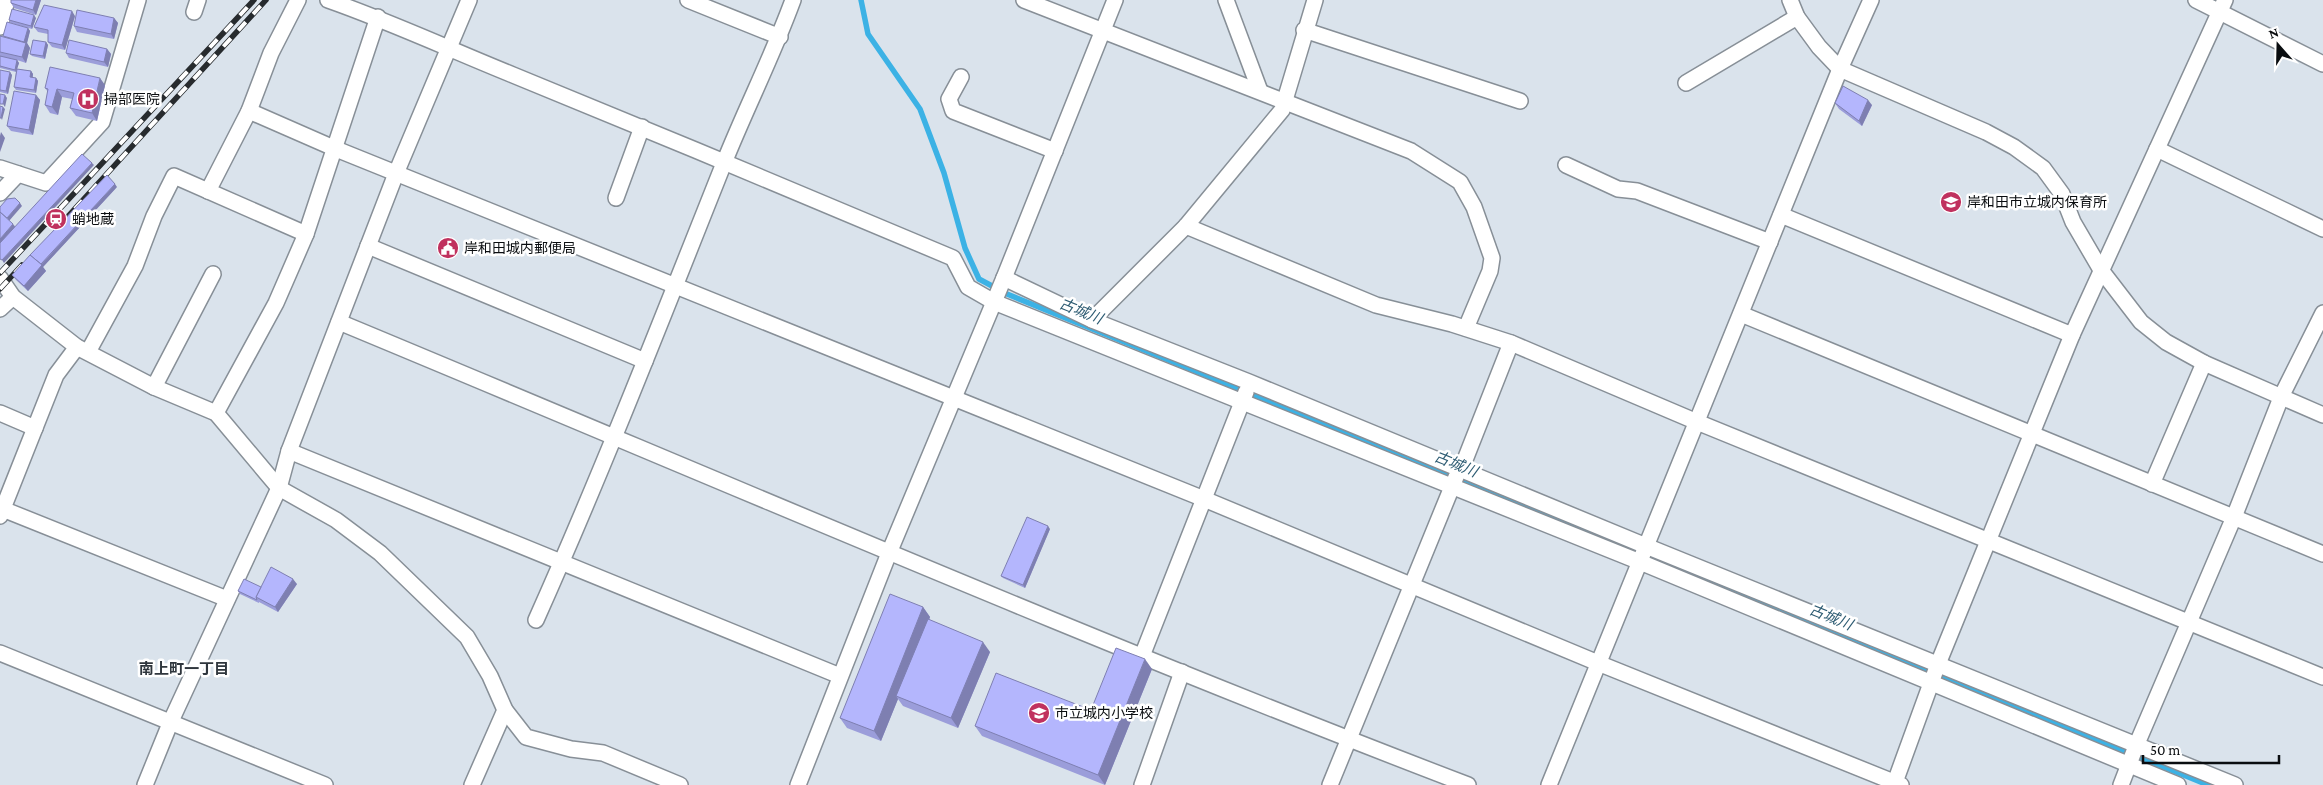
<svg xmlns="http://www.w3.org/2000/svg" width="2323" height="785" font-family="'Crimson Pro','Noto Sans JP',serif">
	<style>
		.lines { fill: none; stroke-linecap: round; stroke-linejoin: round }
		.stream { stroke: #3cb2e5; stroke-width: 5.5 }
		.street-casing { stroke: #878f97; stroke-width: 18 }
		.street { stroke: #fff; stroke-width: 15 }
		.rail-casing { stroke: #272b2e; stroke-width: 5.5 }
		.rail { stroke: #fff; stroke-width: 4; stroke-dasharray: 11; stroke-linecap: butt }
		.wall { fill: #9b9dda }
		.shaded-wall { fill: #7e7fb1 }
		.building { fill: #b4b6fd; stroke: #7e7fb1 }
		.labels { text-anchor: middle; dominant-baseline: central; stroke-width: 5; stroke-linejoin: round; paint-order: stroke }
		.poi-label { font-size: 14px; fill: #0a0d10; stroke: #fff; text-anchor: start }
		.water-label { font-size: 15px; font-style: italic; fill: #2e5c73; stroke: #fff }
		.neighbourhood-label { font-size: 15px; font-weight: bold; fill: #2f363d; stroke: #fff }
	</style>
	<rect width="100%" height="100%" fill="#dae3ec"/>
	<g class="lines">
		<!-- stream -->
		<path class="stream" d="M861 0 868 34 920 109 944 173 965 248 979 279 1007 294 2208 785"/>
		<!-- street casing -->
		<g class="street-casing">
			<g id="street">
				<path d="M328 0C391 22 451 50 513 75 660 135 807 196 953 258L968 287 994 302 1640 562 2178 785"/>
				<path d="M688 0 780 37"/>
				<path d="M1024 0 1411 151 1460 182 1474 207 1492 258 1490 271 1466 328"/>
				<path d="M1226 0 1260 91"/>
				<path d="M1790 0 1797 17 1819 47 1840 69 1986 132 2014 147 2043 168 2062 194 2073 222 2101 270 2141 322 2166 342 2204 363 2323 415"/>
				<path d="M2196 0 2323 64"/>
				<path d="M194 12 198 0"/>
				<path d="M0 27 7 0"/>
				<path d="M1304 30 1520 101"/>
				<path d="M961 77 949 99 953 111 1055 151"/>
				<path d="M1686 83 1797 17"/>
				<path d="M249 111 336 149 1204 499 1598 663 1901 785"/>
				<path d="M2157 149 2323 229"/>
				<path d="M1566 165 1618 189 1637 191 1770 242"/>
				<path d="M0 168 46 183 102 122 138 0"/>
				<path d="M208 191 249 111 271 53 298 0"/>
				<path d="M0 193 18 174"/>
				<path d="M616 198 642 127"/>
				<path d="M1781 215 2072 335"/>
				<path d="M1186 226 1376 305 1452 324 1511 343 1697 422 2323 677"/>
				<path d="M368 246 645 361"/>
				<path d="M0 278 13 297 77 347 154 387 216 413 279 488 336 520 380 553 467 637 490 676 505 710 526 737 571 749 603 753 680 785"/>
				<path d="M1004 278 1092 320 1249 382 1646 546 2235 785"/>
				<path d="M0 309 13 297"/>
				<path d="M1741 314 2323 554"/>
				<path d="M1092 320 1186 226 1282 110 1315 0"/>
				<path d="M339 322C715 478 1088 640 1468 785"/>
				<path d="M88 352 135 266 154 216 174 176 306 234"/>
				<path d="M154 387 213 274"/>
				<path d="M0 413 35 428"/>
				<path d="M216 413 276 303 306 234 378 17"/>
				<path d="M289 451 840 676"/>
				<path d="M1461 470 1511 343"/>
				<path d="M2152 484 2204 363"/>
				<path d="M0 508 227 599"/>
				<path d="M0 516 56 375 77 347"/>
				<path d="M536 620C603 470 663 316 724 163 746 108 773 55 793 0"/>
				<path d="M0 653 325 785"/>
				<path d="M1142 656 1246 392"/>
				<path d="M145 785 171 721 279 488 289 451 397 171 469 0"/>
				<path d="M472 785 505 710"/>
				<path d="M798 785 889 553 1004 278 1115 0"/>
				<path d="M1142 785 1182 672"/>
				<path d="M1330 785 1456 477"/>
				<path d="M1549 785 1840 69 1871 0"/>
				<path d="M1894 785 1938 664 2072 335 2225 0"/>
				<path d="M2121 785 2136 746 2234 517 2282 395 2323 313"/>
			</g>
		</g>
		<!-- street -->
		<use href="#street" class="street"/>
		<!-- rail casing -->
		<g class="rail-casing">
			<g id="rail">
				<path d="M60 225 266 0"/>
				<path d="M0 273 254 0"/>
				<path d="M0 289 22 265"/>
			</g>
		</g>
		<!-- rail -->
		<use href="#rail" class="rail"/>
	</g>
	<!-- wall -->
	<g class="wall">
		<path d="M41 0 36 15 14 8 11 3Z"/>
		<path d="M75 16 65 50 52 47 48 42V34L38 32 34 27Z"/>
		<path d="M36 18 32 29 11 23 9 20Z"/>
		<path d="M114 18 118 23 114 39 77 32 74 26Z"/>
		<path d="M28 28 30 31 27 43 30 48 26 63 17 60 19 63 17 69 31 71 33 74V78H36L38 81 36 93 16 90 14 87 16 72 0 68V36L3 37Z"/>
		<path d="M46 42 48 45 45 59 32 56 30 54Z"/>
		<path d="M107 49 111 54 108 67 69 58 66 53Z"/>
		<path d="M0 70 12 75 8 94 0 92Z"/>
		<path d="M105 85 97 121 76 116 70 108 72 99 62 97 58 115 50 113 45 105 48 92 45 88Z"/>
		<path d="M36 95 40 100 33 135 11 131 7 126Z"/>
		<path d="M1835 103 1872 105 1862 126 1839 109Z"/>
		<path d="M117 187 43 267 46 271 28 291 16 280 12 275Z"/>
		<path d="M1050 529 1025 588 1003 578 1001 576Z"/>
		<path d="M297 584 278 612 259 602V603L240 594 238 591 261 587Z"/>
		<path d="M923 607 930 617 929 620 990 652 958 728 903 706 898 699 881 741 847 728 840 718Z"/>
		<path d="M1152 669 1105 785 982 736 975 726 1091 710Z"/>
	</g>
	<!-- shaded-wall -->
	<g class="shaded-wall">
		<path d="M36 0H41L36 15 33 10Z"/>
		<path d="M72 11 75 16 65 50 62 45Z"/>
		<path d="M34 15 36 18 32 29 31 26Z"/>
		<path d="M114 18 118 23 114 39 111 34Z"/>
		<path d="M28 28 30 31 27 43 30 48 26 63 22 57 24 42Z"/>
		<path d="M46 42 48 45 45 59 43 56Z"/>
		<path d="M107 49 111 54 108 67 104 62Z"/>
		<path d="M17 60 19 63 16 72 15 70Z"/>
		<path d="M31 71 33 74 32 80 30 77Z"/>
		<path d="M10 72 12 75 8 94 6 91Z"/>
		<path d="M36 78 38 81 36 93 34 90Z"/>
		<path d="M100 78 105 85 97 121 92 113Z"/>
		<path d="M57 89 62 97 58 115 52 107Z"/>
		<path d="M5 95 7 98 5 107 3 104Z"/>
		<path d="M36 95 40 100 33 135 29 130Z"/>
		<path d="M1868 100 1872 105 1862 126 1859 121Z"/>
		<path d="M3 107 5 109 2 120 1 118Z"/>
		<path d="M1 132 5 138 0 152V136Z"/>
		<path d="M92 163 94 165 4 263 2 260Z"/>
		<path d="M115 184 117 187 43 267 46 271 28 291 24 286 41 265Z"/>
		<path d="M20 203 22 206 9 221 7 218Z"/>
		<path d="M13 224 17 229 0 248V239Z"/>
		<path d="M1048 526 1050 529 1025 588 1023 585Z"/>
		<path d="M293 579 297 584 278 612 275 607Z"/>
		<path d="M923 607 930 617 899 697 896 696 898 699 881 741 874 731Z"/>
		<path d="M983 642 990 652 958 728 951 718Z"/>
		<path d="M1145 659 1152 669 1105 785 1098 775Z"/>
	</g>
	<!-- building -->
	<g class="building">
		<path d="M11 0H36L33 10 11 3Z"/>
		<path d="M44 5 72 11 62 45 48 42V30L34 27Z"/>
		<path d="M12 9 34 15 31 26 9 20Z"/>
		<path d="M77 10 114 18 111 34 74 26Z"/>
		<path d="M7 22 28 28 24 42 3 36Z"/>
		<path d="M0 36 26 43 22 57 0 52Z"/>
		<path d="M33 40 46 42 43 56 30 54Z"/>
		<path d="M69 40 107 49 104 62 66 53Z"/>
		<path d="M0 56 17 60 15 70 0 66Z"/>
		<path d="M50 67 100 78 92 113 70 108 74 93 57 89 52 107 45 105 48 89 45 88Z"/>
		<path d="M17 69 31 71 30 77 36 78 34 90 14 87Z"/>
		<path d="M0 70 10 72 6 91 0 90Z"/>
		<path d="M1843 86 1868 100 1859 121 1835 103Z"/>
		<path d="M14 91 36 95 29 130 7 126Z"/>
		<path d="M0 94 5 95 3 104H0Z"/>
		<path d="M0 106 3 107 1 118H0Z"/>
		<path d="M82 154 92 163 2 260 0 259V243Z"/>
		<path d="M107 175 115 184 41 264 30 255Z"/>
		<path d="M15 198 20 203 7 218 0 212V207L7 199Z"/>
		<path d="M0 212 13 224 0 239Z"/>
		<path d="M30 255 42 265 24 286 12 275Z"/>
		<path d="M1027 517 1048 526 1023 585 1001 576Z"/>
		<path d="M271 567 293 579 275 607 256 597Z"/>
		<path d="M244 579 261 587 256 597 257 600 238 591Z"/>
		<path d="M890 594 923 607 874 731 840 718Z"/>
		<path d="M928 619 983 642 951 718 896 696Z"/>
		<path d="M1116 648 1145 659 1098 775 975 726 996 673 1091 710Z"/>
	</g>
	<!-- icons -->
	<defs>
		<g id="hospital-disc" transform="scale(1.125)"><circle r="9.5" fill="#c0315e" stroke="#fff"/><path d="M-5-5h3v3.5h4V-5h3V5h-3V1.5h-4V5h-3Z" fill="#fff"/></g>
		<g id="school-disc" transform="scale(1.125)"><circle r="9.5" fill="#c0315e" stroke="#fff"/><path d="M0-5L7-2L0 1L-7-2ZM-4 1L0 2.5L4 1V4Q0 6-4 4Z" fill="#fff"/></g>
		<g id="station-disc" transform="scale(1.125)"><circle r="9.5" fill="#c0315e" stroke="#fff"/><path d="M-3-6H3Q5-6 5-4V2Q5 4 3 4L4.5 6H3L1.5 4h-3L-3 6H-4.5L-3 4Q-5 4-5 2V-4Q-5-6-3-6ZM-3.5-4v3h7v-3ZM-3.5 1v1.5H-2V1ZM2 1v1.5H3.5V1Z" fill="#fff"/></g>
		<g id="civic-disc" transform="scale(1.125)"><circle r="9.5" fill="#c0315e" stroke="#fff"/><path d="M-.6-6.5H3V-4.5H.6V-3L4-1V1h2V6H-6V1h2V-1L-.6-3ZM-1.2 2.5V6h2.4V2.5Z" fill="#fff"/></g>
	</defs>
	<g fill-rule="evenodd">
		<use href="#hospital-disc" x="88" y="99"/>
		<use href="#school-disc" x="1951" y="202"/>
		<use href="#station-disc" x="56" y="219"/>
		<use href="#civic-disc" x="448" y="248"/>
		<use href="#school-disc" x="1039" y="713"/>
	</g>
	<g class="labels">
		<!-- poi labels -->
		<g class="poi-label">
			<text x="104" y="99">掃部医院</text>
			<text x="1967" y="202">岸和田市立城内保育所</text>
			<text x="72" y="219">蛸地蔵</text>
			<text x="464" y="248">岸和田城内郵便局</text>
			<text x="1055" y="713">市立城内小学校</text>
		</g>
		<!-- water labels -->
		<g class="water-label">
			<text transform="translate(1081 311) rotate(22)">古城川</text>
			<text transform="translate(1456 464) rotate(22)">古城川</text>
			<text transform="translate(1831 617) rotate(22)">古城川</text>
		</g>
		<!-- neighbourhood labels -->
		<g class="neighbourhood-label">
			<text x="184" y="669">南上町一丁目</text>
		</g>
	</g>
	<!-- north arrow -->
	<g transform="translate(2278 45) rotate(340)" stroke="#ffffff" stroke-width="4" paint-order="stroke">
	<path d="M0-4L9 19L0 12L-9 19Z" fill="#0a0d10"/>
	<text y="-8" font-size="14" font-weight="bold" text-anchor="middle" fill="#0a0d10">N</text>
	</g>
	<!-- scale -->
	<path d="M2143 755v8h136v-8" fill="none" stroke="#0a0d10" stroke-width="2.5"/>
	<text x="2150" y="755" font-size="15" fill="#0a0d10" stroke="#ffffff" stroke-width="4" paint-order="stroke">50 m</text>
</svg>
